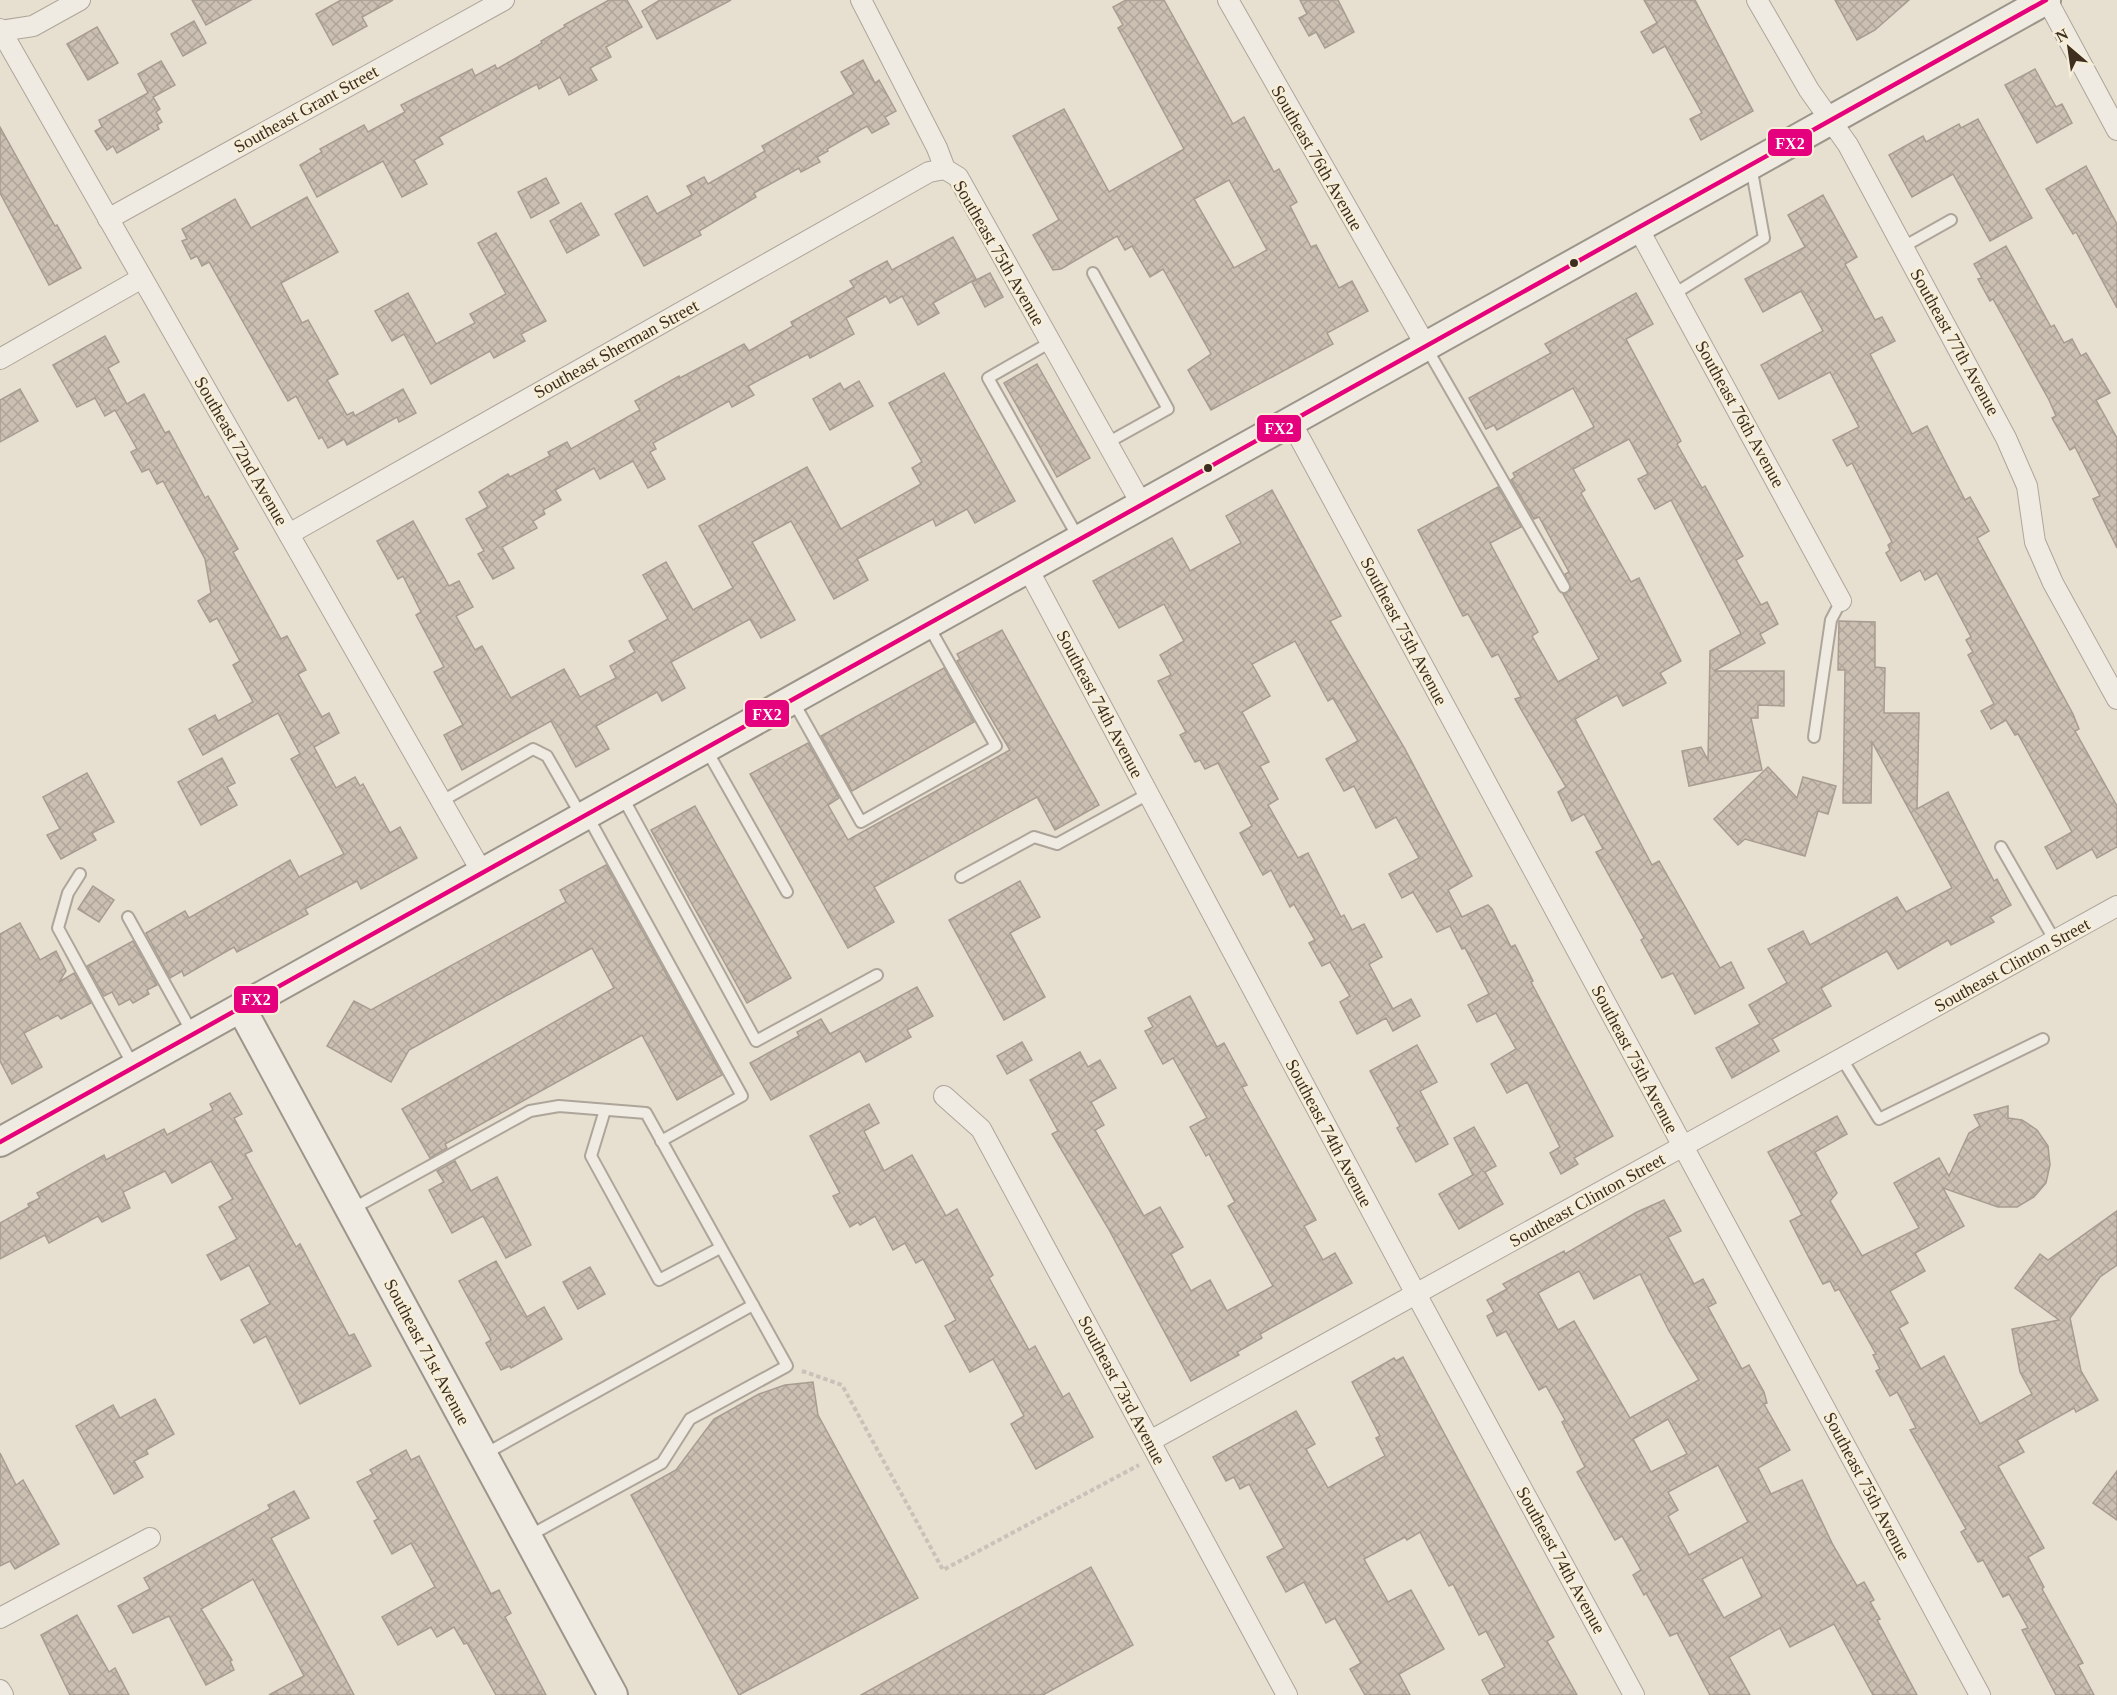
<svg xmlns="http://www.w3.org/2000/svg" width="2117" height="1695" font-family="Georgia,serif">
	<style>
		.building { fill: url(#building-cross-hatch); stroke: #a89c90; stroke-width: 1.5; fill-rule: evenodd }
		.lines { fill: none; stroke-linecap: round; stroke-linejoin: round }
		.lane-casing { stroke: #ada599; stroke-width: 14 }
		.street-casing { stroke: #ada599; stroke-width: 22 }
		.secondary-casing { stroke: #9c958a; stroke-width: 32 }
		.path { stroke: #c8c2b9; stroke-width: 4; stroke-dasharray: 4.5 3; stroke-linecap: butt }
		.lane { stroke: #efebe3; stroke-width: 10 }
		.street { stroke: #efebe3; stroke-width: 20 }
		.secondary { stroke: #efebe3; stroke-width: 28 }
		.bus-1-casing { stroke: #f7eed8; stroke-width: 9 }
		.bus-1 { stroke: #e5007d; stroke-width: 4.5 }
		.bus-dot { fill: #3d2e20; stroke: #f7eed8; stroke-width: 2 }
		.labels { text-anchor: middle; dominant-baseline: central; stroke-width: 5; stroke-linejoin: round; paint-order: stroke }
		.street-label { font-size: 18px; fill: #3d2e20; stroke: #f7eed8 }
		.line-badge { stroke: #f7eed8; stroke-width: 2 }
		.badge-label { font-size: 16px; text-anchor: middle; font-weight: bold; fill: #fff }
	</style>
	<defs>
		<pattern id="building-cross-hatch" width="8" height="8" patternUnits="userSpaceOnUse" patternTransform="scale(1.5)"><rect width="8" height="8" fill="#cbbfb2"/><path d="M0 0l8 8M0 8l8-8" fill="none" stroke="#afa499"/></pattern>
	</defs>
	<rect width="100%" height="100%" fill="#e7e0d1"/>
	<!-- building -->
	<g class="building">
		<path d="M192 0H251L206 25Z"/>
		<path d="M341 0H393L362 17 367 26 333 45 316 14Z"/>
		<path d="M609 0H627L642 27 606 47 611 57 590 68 597 80 569 95 560 77 539 89 537 84 439 137 443 144 414 160 427 184 402 197 383 161 317 197 300 165 322 152 320 149 364 125 368 132 405 112 401 105 472 69 475 76 495 65 497 69 542 43 541 41 565 27 564 25Z"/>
		<path d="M660 0H731L657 39 642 11Z"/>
		<path d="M1126 0H1164L1233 124 1244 117 1274 172 1279 169 1297 202 1290 206 1311 247 1316 245 1339 288 1352 281 1368 311 1327 333 1333 344 1211 410 1188 370 1211 354 1163 269 1150 277 1132 246 1125 250 1117 236 1061 269 1053 270 1033 235 1059 220 1013 136 1064 109 1109 192 1184 149 1118 28 1123 25 1113 7ZM1229 180 1267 250 1234 268 1194 199Z"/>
		<path d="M1300 0H1338L1354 32 1325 48 1316 32 1309 36 1299 18 1307 14Z"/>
		<path d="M1644 0H1695L1753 111 1701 140 1690 119 1702 113 1665 46 1653 53 1641 32 1657 23Z"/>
		<path d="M1835 0H1909L1875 30 1857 40Z"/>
		<path d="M194 21 206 43 183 56 171 34Z"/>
		<path d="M97 27 118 63 88 80 67 44Z"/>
		<path d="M863 60 875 83 879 80 896 111 885 117 889 124 872 133 867 126 827 149 828 151 817 157 820 162 801 172 799 168 754 193 756 197 699 231 701 235 644 266 615 214 647 196 657 214 692 195 687 186 704 177 708 184 765 151 762 146 854 94 841 72Z"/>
		<path d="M161 61 175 85 153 97 160 109 156 112 162 122 157 125 159 129 117 153 113 146 107 150 95 131 102 127 99 120 148 93 138 74Z"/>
		<path d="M2035 69 2056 107 2062 104 2072 123 2037 143 2005 85Z"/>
		<path d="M1978 119 2032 218 1990 241 1953 174 1912 197 1889 155 1923 136 1926 142 1959 124 1961 128Z"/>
		<path d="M0 127 55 226 57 225 81 268 49 285 0 193Z"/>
		<path d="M2086 166 2117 224V308L2076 232 2073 234 2046 189Z"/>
		<path d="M546 178 559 203 531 218 518 192Z"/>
		<path d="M1823 195 1857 257 1845 264 1875 320 1882 317 1895 341 1870 354 1912 434 1927 426 1965 500 1970 497 1989 531 1977 538 2073 714 2079 729 2075 731 2117 806V847L2097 858 2092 849 2057 869 2045 847 2072 832 2018 734 2015 735 2006 720 1991 729 1981 711 1994 704 1968 655 1973 652 1966 640 1971 637 1937 573 1925 580 1920 570 1901 581 1886 553 1890 550 1888 545 1892 542 1852 463 1847 466 1833 440 1859 427 1830 372 1779 399 1761 365 1823 331 1801 291 1763 312 1745 279 1805 247 1788 215Z"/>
		<path d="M307 197 338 252 281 283 302 323 308 320 338 374 327 380 347 415 353 412 355 416 403 389 416 413 399 422 397 417 347 445 344 439 328 448 322 437 319 439 296 396 288 401 209 262 202 266 197 256 191 259 182 241 187 239 182 229 235 199 251 228Z"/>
		<path d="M581 203 599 235 567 253 550 221Z"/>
		<path d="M496 233 546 321 521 334 525 341 494 358 490 351 431 384 404 334 392 341 375 311 408 293 436 344 475 323 470 314 506 294 478 243Z"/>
		<path d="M953 237 976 279 933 303 939 313 918 325 902 296 890 303 886 296 846 318 854 334 810 358 808 354 748 386 754 395 732 407 729 401 653 443 656 449 650 452 665 479 648 488 633 461 600 479 594 468 555 490 561 500 543 510 545 514 533 521 537 528 502 547 514 568 493 579 478 554 484 551 466 519 488 507 479 492 508 474 510 477 550 456 548 452 567 442 571 449 640 410 635 401 679 376 680 378 744 344 749 351 793 326 791 322 854 287 850 281 887 261 892 270Z"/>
		<path d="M2006 246 2051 327 2054 325 2064 343 2072 339 2081 356 2086 353 2110 393 2096 400 2117 438V548L2093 499 2100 496 2075 447 2070 450 2052 418 2056 416 2049 400 1993 299 1990 301 1978 279 1982 278 1974 264Z"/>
		<path d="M990 273 1003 297 985 307 972 282Z"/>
		<path d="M1636 293 1653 324 1626 339 1681 441 1677 444 1702 488 1705 486 1743 556 1736 560 1761 605 1767 602 1778 624 1760 634 1765 643 1714 671H1784V706L1758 705V718H1751L1762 770 1689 786 1682 751 1701 747 1708 760 1710 651 1741 634 1671 500 1655 509 1638 479 1648 474 1629 439 1573 469 1585 490 1581 493 1631 582 1639 578 1681 661 1660 673 1666 683 1623 706 1617 695 1575 719 1652 865 1659 861 1720 968 1731 962 1744 988 1695 1014 1673 973 1662 978 1641 940 1644 938 1596 852 1603 849 1584 814 1572 821 1558 792 1566 787 1515 699 1521 697 1498 654 1492 657 1468 614 1463 616 1418 530 1498 487 1521 527 1490 543 1538 632 1532 636 1558 682 1599 659 1563 594 1571 590 1565 574 1569 572 1539 517 1534 519 1511 480 1515 477 1513 473 1594 427 1573 388 1497 430 1494 425 1486 429 1469 398 1551 353 1545 344Z"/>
		<path d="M105 336 119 362 108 368 127 404 144 394 165 433 169 431 205 498 208 496 238 549 233 552 281 639 287 636 306 670 298 674 322 717 329 713 339 733 314 747 336 788 355 777 360 786 363 784 390 833 400 827 417 858 361 889 357 881 305 909 308 914 237 952 234 947 184 976 182 971 170 978 146 933 185 911 189 918 290 860 299 877 344 854 291 759 300 754 278 713 203 755 189 729 215 715 218 721 253 702 233 665 240 661 217 618 210 622 198 601 211 593 205 559 163 481 157 484 149 469 142 472 131 452 137 449 115 410 105 416 95 398 77 407 53 365Z"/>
		<path d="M1037 364 1090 458 1057 477 1004 383Z"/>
		<path d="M944 373 1015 501 975 523 967 509 936 526 933 519 857 559 868 580 834 599 791 521 752 542 795 620 761 638 750 619 671 662 685 688 662 701 657 692 596 726 609 749 576 767 551 721 462 770 444 735 463 725 434 672 444 667 416 615 421 612 403 576 398 579 377 541 413 521 449 586 459 581 473 607 456 616 475 650 482 646 511 698 564 669 580 697 616 678 610 666 635 652 629 641 668 619 643 575 666 562 693 610 733 588 699 526 807 467 841 529 921 484 912 468 922 462 889 403Z"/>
		<path d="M859 381 873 406 830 430 813 399 840 383 844 390Z"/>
		<path d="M20 389 38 421 0 442V400Z"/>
		<path d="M1272 490 1341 616 1330 621 1405 749 1472 876 1448 890 1462 917 1488 905 1492 909 1511 947 1515 945 1533 981 1531 982 1613 1136 1574 1158 1578 1164 1561 1174 1550 1153 1560 1147 1527 1082 1507 1093 1491 1064 1516 1049 1496 1013 1477 1022 1468 1005 1489 994 1465 948 1462 949 1450 926 1437 932 1413 892 1402 898 1389 874 1419 858 1396 817 1376 828 1354 786 1344 791 1326 759 1358 741 1333 698 1328 701 1295 641 1252 664 1270 696 1242 712 1269 762 1260 766 1278 799 1268 805 1298 858 1308 853 1341 917 1344 915 1352 930 1364 924 1382 957 1369 964 1393 1009 1411 999 1420 1016 1393 1031 1386 1018 1357 1034 1340 1002 1350 996 1330 962 1322 966 1309 943 1315 940 1294 904 1290 907 1271 870 1263 875 1240 833 1252 826 1218 763 1205 769 1200 760 1195 762 1180 735 1186 732 1158 681 1171 675 1160 655 1184 641 1164 604 1119 628 1093 581 1172 538 1190 571 1241 543 1226 516Z"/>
		<path d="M1839 621 1875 622V667L1885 668 1884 713H1919L1917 809 1948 792 1994 881 1997 879 2011 905 1990 917 1994 922 1951 945 1948 940 1898 969 1887 951 1831 982 1821 988 1831 1006 1772 1039 1779 1051 1732 1078 1716 1048 1760 1024 1749 1005 1787 983 1768 949 1803 931 1810 945 1897 897 1906 912 1952 888 1872 742 1871 803H1843L1845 670H1838Z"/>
		<path d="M1002 630 1099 805 1055 830 1037 797 874 887 894 922 848 948 750 774 808 743 839 798 828 805 848 840 1010 750 957 661 960 659 957 654Z"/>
		<path d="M944 668 974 722 852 791 821 736Z"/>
		<path d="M222 758 235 783 227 787 237 805 201 825 178 782Z"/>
		<path d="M1768 767 1797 798 1803 777 1836 786 1828 814 1818 811 1805 856 1745 839 1738 845 1714 819Z"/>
		<path d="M87 773 114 822 92 833 96 840 61 859 47 835 60 829 43 797Z"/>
		<path d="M695 806 791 978 747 1003 651 830Z"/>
		<path d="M606 865 722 1075 677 1100 642 1035 445 1144 447 1148 430 1158 402 1109 614 988 592 948 409 1050 391 1082 327 1046 354 1001 371 1010 566 902 560 890Z"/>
		<path d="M1020 881 1040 917 1010 933 1045 997 1004 1020 949 920Z"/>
		<path d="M93 886 114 900 99 922 78 909Z"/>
		<path d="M20 923 40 960 56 951 66 971 59 982 74 973 91 1003 61 1019 58 1015 24 1033 42 1067 12 1084 0 1061V934Z"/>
		<path d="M133 941 157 985 147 990 149 994 133 1003 130 999 119 1005 112 992 104 996 87 966Z"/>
		<path d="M917 987 933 1016 907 1030 911 1037 866 1062 860 1051 771 1100 750 1063 799 1036 797 1032 821 1019 830 1034Z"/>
		<path d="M1190 996 1217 1047 1224 1043 1247 1085 1242 1087 1316 1220 1304 1226 1323 1260 1335 1253 1352 1283 1260 1334 1262 1338 1237 1352 1239 1355 1191 1381 1108 1228 1052 1134 1058 1131 1030 1080 1080 1052 1088 1067 1100 1060 1116 1088 1091 1102 1104 1125 1095 1130 1144 1216 1160 1207 1183 1247 1171 1254 1191 1291 1210 1280 1227 1311 1273 1286 1228 1206 1235 1202 1209 1154 1206 1156 1190 1127 1207 1118 1173 1058 1163 1064 1145 1031 1153 1027 1148 1018Z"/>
		<path d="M1022 1042 1032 1060 1007 1074 997 1056Z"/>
		<path d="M1417 1045 1437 1082 1420 1091 1448 1144 1416 1162 1397 1128 1400 1126 1370 1071Z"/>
		<path d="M230 1093 242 1114 234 1118 252 1151 245 1154 296 1247 300 1244 349 1336 354 1334 371 1366 300 1404 266 1336 254 1343 241 1320 270 1304 249 1265 221 1280 207 1255 237 1239 219 1207 233 1199 211 1161 172 1183 165 1171 123 1192 130 1208 102 1222 98 1216 49 1243 45 1235 0 1259V1223L29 1207 28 1204 40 1198 37 1193 104 1155 106 1160 164 1129 167 1135 213 1110 210 1104Z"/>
		<path d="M869 1104 879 1123 864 1131 884 1171 912 1155 946 1216 957 1209 993 1275 989 1278 1029 1350 1035 1346 1063 1397 1069 1393 1093 1437 1036 1469 1011 1424 1024 1416 993 1359 970 1372 945 1326 956 1320 923 1259 916 1263 905 1243 893 1250 875 1216 860 1225 858 1222 850 1227 833 1196 840 1193 810 1136Z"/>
		<path d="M2008 1106V1118L2022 1120 2037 1130 2048 1146 2050 1165 2046 1183 2034 1197 2017 1207H1998L1943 1188 1964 1226 1915 1253 1925 1271 1890 1291 1908 1323 1899 1328 1921 1369 1944 1356 1980 1424 2032 1394 2020 1372 2012 1329 2059 1320 2015 1288 2040 1254 2048 1260 2117 1211V1265L2100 1277 2070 1318 2081 1371 2098 1400 2076 1412 2074 1408 2017 1440 2024 1452 1998 1466 2044 1548 2028 1557 2044 1587 2042 1589 2083 1663 2078 1665 2094 1695H2056L2022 1630 2028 1628 2009 1594 2003 1597 1983 1560 1978 1562 1961 1532 1966 1529 1910 1430 1916 1428 1897 1392 1890 1396 1876 1371 1880 1369 1873 1355 1876 1354 1839 1289 1835 1291 1830 1281 1823 1284 1809 1258 1790 1221 1802 1215 1768 1152 1837 1116 1847 1134 1815 1152 1837 1193 1830 1201 1862 1256 1919 1228 1894 1183 1939 1158 1949 1176 1969 1133 1980 1126 1974 1115Z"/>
		<path d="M1474 1127 1496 1166 1485 1172 1503 1204 1459 1229 1439 1194 1473 1175 1454 1138Z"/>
		<path d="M455 1161 471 1191 497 1177 531 1245 506 1258 483 1216 452 1233 429 1190 444 1182 437 1171Z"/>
		<path d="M1664 1200 1681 1231 1668 1237 1694 1284 1703 1279 1716 1303 1708 1307 1742 1369 1749 1365 1764 1392 1767 1403 1764 1404 1790 1450 1758 1468 1771 1494 1802 1480 1833 1545 1857 1586 1864 1582 1874 1600 1870 1602 1880 1619 1877 1620 1917 1695H1873L1834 1624 1790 1647 1780 1628 1729 1657 1750 1695H1710L1677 1633 1670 1636 1646 1593 1644 1595 1633 1575 1641 1570 1622 1536 1615 1540 1577 1472 1585 1467 1562 1422 1565 1420 1546 1386 1539 1390 1506 1331 1497 1336 1487 1316 1494 1312 1487 1300 1507 1289 1503 1284 1564 1251 1565 1254 1637 1212ZM1579 1271 1594 1299 1640 1274 1669 1331 1699 1380 1630 1418 1574 1321 1558 1330 1538 1293ZM1668 1419 1687 1454 1651 1472 1633 1439ZM1718 1465 1748 1522 1689 1555 1668 1516 1678 1510 1668 1492ZM1742 1557 1762 1597 1724 1618 1702 1579Z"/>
		<path d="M496 1261 527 1317 544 1307 562 1339 511 1368 510 1366 501 1370 486 1343 491 1340 459 1281Z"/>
		<path d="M590 1267 605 1294 578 1309 563 1282Z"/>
		<path d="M1403 1357 1554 1637 1547 1641 1577 1695H1490L1482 1680 1505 1667 1486 1631 1479 1635 1453 1584 1449 1586 1420 1532 1407 1540 1405 1537 1364 1559 1388 1602 1411 1590 1444 1649 1399 1674 1410 1695H1365L1350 1669 1361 1663 1335 1618 1326 1623 1304 1582 1286 1592 1267 1557 1284 1548 1249 1484 1240 1489 1234 1477 1226 1481 1213 1457 1296 1411 1315 1444 1306 1449 1328 1488 1385 1456 1376 1438 1380 1436 1352 1382 1394 1358 1396 1361Z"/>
		<path d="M813 1382 818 1415 918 1598 739 1695 631 1495 676 1470 714 1419 759 1394 785 1385Z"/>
		<path d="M155 1399 174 1434 146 1450 148 1454 134 1461 143 1477 114 1494 76 1426 113 1405 120 1418Z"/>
		<path d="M406 1450 411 1460 419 1456 491 1594 499 1590 511 1613 505 1617 546 1695H496L467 1643 464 1644 454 1627 437 1637 431 1627 398 1645 382 1617 435 1587 411 1543 392 1554 374 1521 378 1519 357 1482 373 1474 370 1470Z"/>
		<path d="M0 1453 16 1485 23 1480 59 1544 15 1569 10 1561 0 1566Z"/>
		<path d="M2117 1471V1520L2093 1503Z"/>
		<path d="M294 1491 309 1518 271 1538 354 1695H269L304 1676 253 1579 201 1609 232 1660 230 1661 234 1670 206 1685 169 1616 133 1633 118 1606 150 1589 144 1578 270 1509 268 1505Z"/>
		<path d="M1091 1567 1133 1645 1043 1695H861Z"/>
		<path d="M77 1615 109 1672 115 1668 129 1695H70L41 1635Z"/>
	</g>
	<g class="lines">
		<!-- lane casing -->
		<g class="lane-casing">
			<g id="lane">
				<path d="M1903 247 1951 220"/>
				<path d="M1093 273 1168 409 1107 443"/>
				<path d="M1674 294 1764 238 1751 166"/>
				<path d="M1051 342 988 378 1079 539"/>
				<path d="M1426 347 1564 587"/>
				<path d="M793 701 861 822 996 746 928 625"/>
				<path d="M1814 737 1831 620 1841 601"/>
				<path d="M706 749 787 892"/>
				<path d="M622 796 756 1041 877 975"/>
				<path d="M442 801 533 749 547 756 582 817"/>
				<path d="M587 815 742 1096 661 1141"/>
				<path d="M2001 847 2055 941"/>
				<path d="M80 874 68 893 58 928 134 1067"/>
				<path d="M961 877 1034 837 1057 844 1148 794"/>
				<path d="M128 917 193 1034"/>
				<path d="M1842 1059 1879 1119 2043 1039"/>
				<path d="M605 1110 591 1156 659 1280 720 1248"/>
				<path d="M352 1209 530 1111 559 1106 646 1113 787 1366 690 1419 662 1463 527 1537"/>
				<path d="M483 1455 753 1305"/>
			</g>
		</g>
		<!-- street casing -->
		<g class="street-casing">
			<g id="street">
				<path d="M861 0 937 148 945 169 958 177 1142 505"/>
				<path d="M1228 0 1426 346"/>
				<path d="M1757 0 1809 90 1848 145 2006 438 2027 486 2035 542 2053 583 2117 699"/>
				<path d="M2047 0 2117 130"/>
				<path d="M0 29 483 874"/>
				<path d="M0 31 33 26 80 0"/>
				<path d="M108 219 504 0"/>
				<path d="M1638 228 1841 601"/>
				<path d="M0 359 142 278"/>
				<path d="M1291 422 1980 1695"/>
				<path d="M289 534 929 172 945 169"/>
				<path d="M1028 569 1416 1294 1634 1695"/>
				<path d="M944 1096 981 1129 1287 1695"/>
				<path d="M1150 1441 2117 906"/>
				<path d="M0 1618 150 1538"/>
				<path d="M0 1690 3 1695"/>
			</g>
		</g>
		<!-- secondary casing -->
		<g class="secondary-casing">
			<g id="secondary">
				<path d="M241 1008 613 1695"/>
				<path d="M0 1142 2046 0"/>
			</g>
		</g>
		<!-- path -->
		<path class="path" d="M802 1371 842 1385 943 1570 1139 1465"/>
		<!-- lane -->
		<use href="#lane" class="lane"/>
		<!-- street -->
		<use href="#street" class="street"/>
		<!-- secondary -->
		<use href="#secondary" class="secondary"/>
		<!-- bus-1 casing -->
		<g class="bus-1-casing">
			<path id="bus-1" d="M0 1142 2046 0"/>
		</g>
		<!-- bus-1 -->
		<use href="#bus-1" class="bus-1"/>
	</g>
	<!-- markers -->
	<g class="bus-dot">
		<circle cx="1574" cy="263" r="5"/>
		<circle cx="1208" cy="468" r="5"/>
	</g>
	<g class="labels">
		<!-- street labels -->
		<g class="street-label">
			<text transform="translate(306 109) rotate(-29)">Southeast Grant Street</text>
			<text transform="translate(1317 158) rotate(60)">Southeast 76th Avenue</text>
			<text transform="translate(999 253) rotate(60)">Southeast 75th Avenue</text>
			<text transform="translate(1955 342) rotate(61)">Southeast 77th Avenue</text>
			<text transform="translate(616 349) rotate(-29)">Southeast Sherman Street</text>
			<text transform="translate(1740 414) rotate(61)">Southeast 76th Avenue</text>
			<text transform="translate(241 451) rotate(60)">Southeast 72nd Avenue</text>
			<text transform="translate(1404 631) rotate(62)">Southeast 75th Avenue</text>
			<text transform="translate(1100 704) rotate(62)">Southeast 74th Avenue</text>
			<text transform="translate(2012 965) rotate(-29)">Southeast Clinton Street</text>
			<text transform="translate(1635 1059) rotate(62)">Southeast 75th Avenue</text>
			<text transform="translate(1329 1133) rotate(62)">Southeast 74th Avenue</text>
			<text transform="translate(1587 1200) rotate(-29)">Southeast Clinton Street</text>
			<text transform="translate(427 1352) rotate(62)">Southeast 71st Avenue</text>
			<text transform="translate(1122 1390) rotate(62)">Southeast 73rd Avenue</text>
			<text transform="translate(1867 1486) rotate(62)">Southeast 75th Avenue</text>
			<text transform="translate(1561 1560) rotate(61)">Southeast 74th Avenue</text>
		</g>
	</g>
	<g class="line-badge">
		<rect x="1767" y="128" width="46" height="29" rx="6" fill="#e5007d"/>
		<rect x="1256" y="414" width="46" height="29" rx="6" fill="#e5007d"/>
		<rect x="744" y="699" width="46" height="29" rx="6" fill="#e5007d"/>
		<rect x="233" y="985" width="46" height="29" rx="6" fill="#e5007d"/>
	</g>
	<g class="badge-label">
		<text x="1790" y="149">FX2</text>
		<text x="1279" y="434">FX2</text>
		<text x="767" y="720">FX2</text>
		<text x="256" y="1005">FX2</text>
	</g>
	<!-- north arrow -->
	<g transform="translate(2069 48) rotate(331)" stroke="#f7eed8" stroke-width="4.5" paint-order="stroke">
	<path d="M0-4.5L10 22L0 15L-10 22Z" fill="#3d2e20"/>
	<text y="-9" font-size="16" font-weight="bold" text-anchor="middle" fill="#3d2e20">N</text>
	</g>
</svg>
